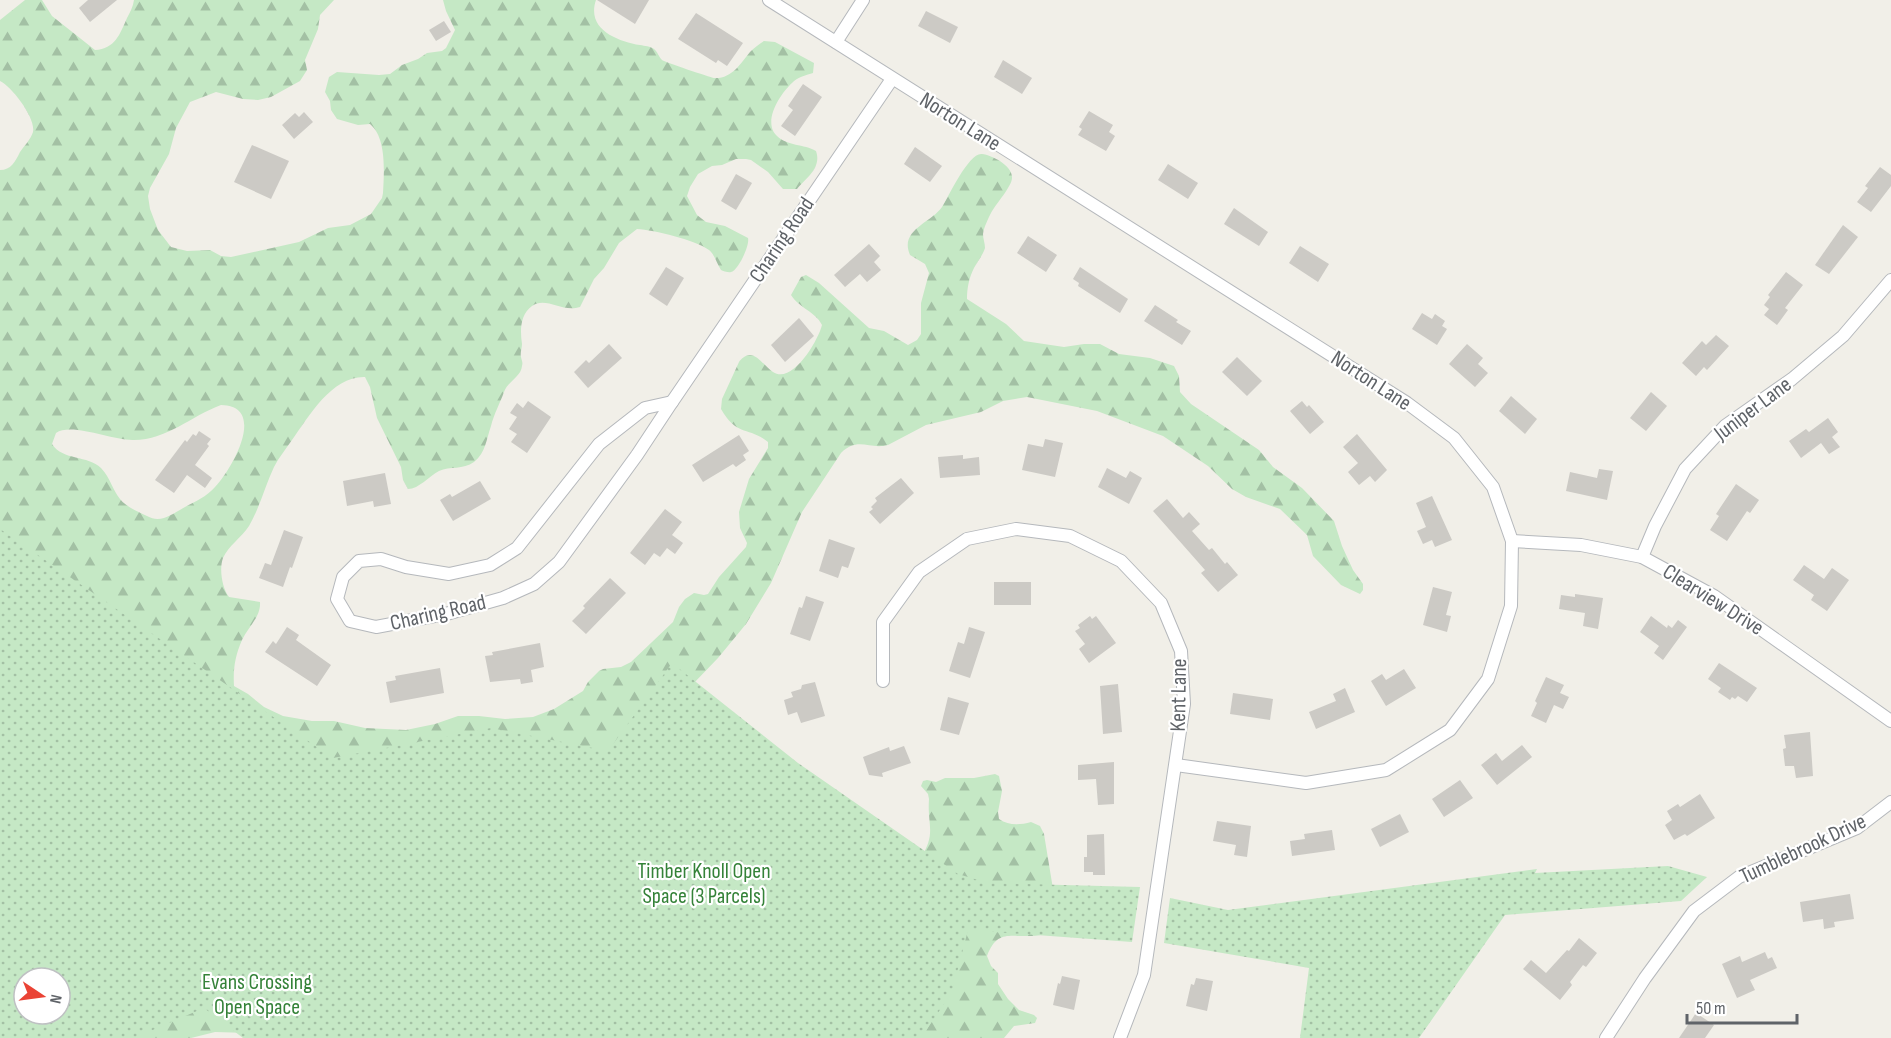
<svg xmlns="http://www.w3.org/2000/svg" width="1891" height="1038" font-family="'Sofia Sans Condensed',sans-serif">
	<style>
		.forest { fill: url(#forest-firs); fill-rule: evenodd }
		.park { fill: url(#park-dots); fill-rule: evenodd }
		.building { fill: #cccac5 }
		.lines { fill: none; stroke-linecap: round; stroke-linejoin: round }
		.street-casing { stroke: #b5b8bc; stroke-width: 14 }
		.street { stroke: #fff; stroke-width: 12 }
		.labels { text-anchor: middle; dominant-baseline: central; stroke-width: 4.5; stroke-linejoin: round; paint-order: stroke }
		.street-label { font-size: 22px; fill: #5f6368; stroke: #fff }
		.park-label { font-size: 22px; fill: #348238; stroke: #fff }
	</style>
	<defs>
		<pattern id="forest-firs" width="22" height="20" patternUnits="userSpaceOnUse" patternTransform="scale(1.5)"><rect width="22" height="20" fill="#c5e8c5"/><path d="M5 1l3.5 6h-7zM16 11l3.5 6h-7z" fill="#a3c0a4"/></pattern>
		<pattern id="park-dots" width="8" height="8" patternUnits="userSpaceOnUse" patternTransform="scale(1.5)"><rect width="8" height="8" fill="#c5e8c5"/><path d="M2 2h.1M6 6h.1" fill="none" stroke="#a3c0a4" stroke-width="1.8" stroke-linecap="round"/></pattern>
	</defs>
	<rect width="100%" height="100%" fill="#f1efe8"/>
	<!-- forest -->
	<path class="forest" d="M25 0H42L52 16 95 50C115 49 120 34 127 18 130 12 133 7 134 0H334L320 15 318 29 305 60 307 70 300 81 271 97 258 100 243 99 216 92 190 102 176 128 169 154 150 188 148 196 150 209 158 230 171 247 187 251 210 250 221 256 231 257 299 242 328 228 350 225 371 214 382 198 383 193C384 173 387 138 370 124L358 125 337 119 331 110 330 101 325 92 329 77 337 72 379 75 390 74 402 65 418 59 427 53 442 51 446 48 455 30 446 11 443 0H596C586 29 617 41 640 45 645 46 650 46 654 49 658 52 658 56 662 60 664 62 710 77 714 78 732 79 740 64 750 52 754 48 759 44 764 41L775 42 814 63 813 73C807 75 797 77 792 83 780 94 762 122 777 136 787 146 804 144 816 151 822 168 806 178 797 189H783L768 172 751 160 746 159H736L722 165 712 166 698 174 690 187 687 196 697 215 706 222 725 226 748 238C750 245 738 271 731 272 729 273 723 271 721 270 717 264 715 255 709 250 696 240 654 230 637 229L619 243 604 268 594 279 580 307C562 313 546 296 532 306 520 315 520 330 522 344 522 348 520 353 521 357 522 362 523 362 522 366 521 377 508 381 504 392 500 403 494 414 491 426 486 440 486 452 474 462 463 470 450 466 439 471 429 476 419 489 408 489L403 480 401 467 377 418 370 387 365 377C332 376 309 416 292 440 286 449 279 457 274 467 265 486 260 507 249 526 242 537 228 546 223 558 219 569 222 588 229 597L260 602C261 617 248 627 242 640 235 656 233 669 234 686L248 694 264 707 283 716 312 721H334L365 728 406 730 435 724 458 716H479L505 719 533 717 554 709 583 691 588 682 599 671 603 669 621 667 631 662 673 622 679 607 685 599 694 593 704 595 708 594 719 577 746 547 747 543 740 528 739 512 749 479 768 448V442C748 426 737 437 721 409L722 399 739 362C741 359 745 355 750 355 758 355 766 368 773 372 792 385 818 341 822 325 816 312 799 308 791 295L801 277 806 275 819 283 869 328 884 331 908 345 917 340 921 334V303L929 273 925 264 910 255C899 230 931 223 942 207 949 196 969 152 982 154 992 155 1013 166 1012 178 1012 186 996 204 991 213 988 219 984 227 983 234 983 239 985 243 985 248 983 255 977 262 974 268 969 278 967 288 967 299L1006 324 1024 341 1064 347 1084 344H1100L1119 354 1150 358 1174 366 1179 376 1180 392 1191 404 1259 450 1273 467 1302 488 1334 521 1342 546 1353 570 1363 584V590L1360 594 1341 585 1313 556 1307 535 1280 509 1246 497 1232 489 1208 466 1163 436 1097 411 1027 397 1003 401 981 412 926 425 888 445C869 450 858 436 841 453L802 512 771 583 746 624 718 658 692 685 920 859C937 833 927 826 929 799L928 794 921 786 923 781 927 780 936 782 945 778H974L995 774 999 776 1002 791 998 812 999 819C1009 826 1020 825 1031 822L1040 826 1044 834 1053 889 1050 934C1044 934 1037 936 1031 936 1009 937 997 930 987 956L991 966 998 973V984L1008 999 1019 1010 1034 1015 1037 1018 1035 1023 1014 1026 1004 1038H274L249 1033 215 1032 191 1038H0V170C11 170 15 162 20 152 24 146 31 139 33 132 36 118 12 87 0 81V20ZM221 405C268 406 232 469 215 487 206 497 196 501 185 507 172 514 161 524 147 516 138 512 125 506 120 499 112 489 111 479 101 468 88 455 63 461 52 444L56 433C72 422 113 441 134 440 167 440 191 416 221 405ZM24 978H60V1014H24Z"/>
	<!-- park -->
	<g class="park">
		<path d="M0 529 333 758 491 728 608 751 672 663 798 763 958 874 988 883 1140 887 1132 942 968 930 952 992 921 1038H243L204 1008 134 1038H0ZM24 978H60V1014H24Z"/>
		<path d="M1668 866 1707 877 1681 901 1505 915 1419 1038H1300L1309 968 1164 943 1170 898 1228 910 1537 869 1535 873Z"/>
	</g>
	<!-- building -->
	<g class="building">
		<path d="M88 0H117L90 22 79 8Z"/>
		<path d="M597 0H649L635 24Z"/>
		<path d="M926 11 958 27 950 43 918 26Z"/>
		<path d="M696 13 743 43 727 66 718 60 716 63 678 39Z"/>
		<path d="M444 21 451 32 436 41 429 30Z"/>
		<path d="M1003 60 1032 78 1022 94 994 77Z"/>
		<path d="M803 84 822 97 795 136 781 126 793 110 788 106Z"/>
		<path d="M1089 111 1113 125 1109 132 1115 136 1106 151 1078 135 1082 129 1079 127Z"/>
		<path d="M304 112 313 122 294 139 282 125 295 113 299 117Z"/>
		<path d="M252 145 289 161 271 199 234 182Z"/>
		<path d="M915 147 942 166 930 182 904 164Z"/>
		<path d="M1168 164 1198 183 1188 199 1158 180Z"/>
		<path d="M1880 167 1891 175V186L1871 212 1857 202 1868 188 1865 186Z"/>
		<path d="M736 174 752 183 736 210 721 201Z"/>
		<path d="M1234 208 1268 232 1259 246 1224 224Z"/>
		<path d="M1843 225 1858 237 1829 274 1815 265Z"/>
		<path d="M1028 236 1057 255 1046 272 1017 253Z"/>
		<path d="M869 244 880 256 874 262 881 270 867 282 860 274 845 287 834 275Z"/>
		<path d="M1300 246 1329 264 1318 282 1289 263Z"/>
		<path d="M666 267 684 278 667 306 649 294Z"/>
		<path d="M1080 267 1128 299 1120 313 1078 286 1079 283 1073 279Z"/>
		<path d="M1786 272 1803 285 1785 308 1788 310 1777 325 1764 315 1769 309 1764 305 1770 297 1768 295Z"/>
		<path d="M1155 305 1178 320 1176 322 1191 331 1182 345 1144 321Z"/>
		<path d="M1422 313 1432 319 1435 314 1445 321 1442 326 1447 329 1437 345 1412 329Z"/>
		<path d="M799 318 814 336 785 362 771 345Z"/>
		<path d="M1716 335 1729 346 1707 370 1704 367 1696 376 1682 363 1702 341 1706 345Z"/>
		<path d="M609 344 622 358 588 388 574 372 586 360 589 363Z"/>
		<path d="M1467 344 1483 358 1478 364 1488 373 1475 387 1449 364Z"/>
		<path d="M1237 357 1262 381 1247 396 1222 372Z"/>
		<path d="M1651 392 1667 406 1646 431 1630 418Z"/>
		<path d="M1511 396 1537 419 1525 434 1499 411Z"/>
		<path d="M528 401 551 417 527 453 511 442 517 434 509 429 517 417 510 413 517 403 523 408Z"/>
		<path d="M1302 401 1307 407 1309 405 1324 422 1310 434 1290 411Z"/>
		<path d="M1828 418 1838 432 1832 437 1840 447 1829 454 1821 443 1801 458 1789 441 1806 429 1809 432Z"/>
		<path d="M199 431 211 439 207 444 209 446 195 465 212 478 205 488 187 475 174 493 155 480 185 440 187 442 193 434 196 436Z"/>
		<path d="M1357 434 1387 470 1375 482 1370 476 1359 485 1348 472 1358 463 1343 447Z"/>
		<path d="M739 435 749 451 743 455 746 460 736 467 733 464 703 482 692 465Z"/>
		<path d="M1045 439 1063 443 1055 477 1022 470 1028 444 1043 447Z"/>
		<path d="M963 455V459L979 457 980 475 940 478 938 457Z"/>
		<path d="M1107 468 1126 478 1130 471 1142 478 1129 504 1098 487Z"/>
		<path d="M1599 469 1613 471 1607 500 1566 491 1570 472 1597 478Z"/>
		<path d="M385 473 391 504 374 507 373 501 347 506 343 481Z"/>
		<path d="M901 478 914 493 880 524 869 512 873 509 871 507 877 501 875 498Z"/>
		<path d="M480 481 491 499 453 521 440 500 450 494 452 497Z"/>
		<path d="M1736 484 1759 500 1750 513 1747 511 1727 541 1710 530 1719 516 1716 514Z"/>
		<path d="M1432 496 1452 540 1435 547 1432 540 1423 544 1417 531 1426 527 1416 503Z"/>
		<path d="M1167 499 1183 518 1189 512 1200 524 1192 531 1209 550 1212 548 1225 564 1227 562 1238 575 1218 592 1201 573 1205 570 1153 511Z"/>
		<path d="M665 509 682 522 672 535 683 543 675 554 667 548 660 557 654 553 645 565 630 553Z"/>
		<path d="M284 530 303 537 292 568 290 567 283 587 259 578 265 563 271 565Z"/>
		<path d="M829 539 855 548 848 568 842 566 838 578 819 571Z"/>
		<path d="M1804 565 1824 579 1832 568 1849 580 1827 611 1811 600 1814 595 1793 580Z"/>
		<path d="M610 578 626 593 586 634 572 621 585 608 583 606Z"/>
		<rect x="994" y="582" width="37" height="23"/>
		<path d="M1433 587 1452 592 1446 615 1451 616 1447 632 1423 625Z"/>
		<path d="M1575 594 1603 598 1598 629 1583 626 1585 613 1559 609 1561 595 1575 597Z"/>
		<path d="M806 596 824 602 810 641 790 634 799 607 802 608Z"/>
		<path d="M1090 616 1092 619 1096 616 1116 643 1089 663 1079 649 1085 644 1075 631 1080 628 1078 625Z"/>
		<path d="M1651 616 1667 628 1668 625 1672 628 1678 620 1687 627 1663 660 1654 653 1659 646 1640 632Z"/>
		<path d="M287 627 299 635 296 640 331 665 317 686 265 652 273 641 276 644Z"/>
		<path d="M969 627 985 632 970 678 949 671 958 642 964 644Z"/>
		<path d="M540 643 544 667 531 670 533 682 521 684 520 679 490 682 485 656 493 655 492 652Z"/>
		<path d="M1719 663 1757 688 1747 702 1738 696 1735 699 1732 697 1730 700 1718 692 1721 688 1708 679Z"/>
		<path d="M440 668 444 693 390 703 386 682 396 680 395 676Z"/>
		<path d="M1404 669 1416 688 1386 706 1371 681 1382 674 1386 680Z"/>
		<path d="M1546 677 1564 685 1560 693 1569 697 1563 709 1554 705 1546 723 1531 716 1537 703 1535 701Z"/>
		<path d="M815 682 825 716 801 723 797 712 788 715 784 700 793 697 791 692 801 689 802 685Z"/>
		<path d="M1118 684 1122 732 1103 734 1100 686Z"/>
		<path d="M1345 688 1355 712 1316 729 1309 712 1336 701 1333 694Z"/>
		<path d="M1233 693 1273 699 1270 720 1230 714Z"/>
		<path d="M948 697 969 703 959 735 940 730Z"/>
		<path d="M1810 732 1813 776 1796 778 1794 766H1785L1783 749 1786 748 1784 735Z"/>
		<path d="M1522 745 1532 757 1497 785 1481 765 1496 753 1502 761Z"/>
		<path d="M904 746 911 763 882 773 883 777 869 775 863 757 889 747 890 751Z"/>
		<path d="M1114 762V804L1098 805 1096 779 1078 780V765Z"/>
		<path d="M1460 780 1473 798 1444 817 1432 799Z"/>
		<path d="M1700 794 1715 818 1687 836 1685 834 1674 840 1665 825 1672 820 1667 811 1678 804 1680 807Z"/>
		<path d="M1400 814 1409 832 1380 847 1371 829Z"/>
		<path d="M1217 821 1251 826 1247 857 1234 855 1236 845 1213 841Z"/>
		<path d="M1332 830 1335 850 1292 856 1290 841 1305 839 1304 834Z"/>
		<path d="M1104 834 1105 875H1093V872H1084V857H1087V835Z"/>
		<path d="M1850 894 1854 919 1834 922 1835 927 1824 929 1823 919 1803 922 1800 902Z"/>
		<path d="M1579 938 1597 953 1586 967 1583 965 1570 982 1572 985 1560 1000 1523 969 1531 960 1546 973 1567 950 1569 951Z"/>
		<path d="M1765 952 1768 959 1772 957 1777 968 1750 980 1755 990 1737 998 1722 964 1740 956 1742 962Z"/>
		<path d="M1062 976 1080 980 1074 1010 1053 1005 1058 983 1060 984Z"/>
		<path d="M1196 978 1213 981 1207 1011 1186 1006 1191 984 1194 985Z"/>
		<path d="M1696 1013 1714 1025 1705 1038H1679Z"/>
	</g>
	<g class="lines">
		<!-- street casing -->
		<g class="street-casing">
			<g id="street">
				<path d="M769 0 1407 403 1454 438 1493 487 1512 541 1511 606 1488 679 1450 730 1386 770 1306 783 1176 765"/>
				<path d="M836 42 863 0"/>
				<path d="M672 402 637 455 559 562 534 584 503 598 450 613 376 627 350 621 337 599 343 577 359 561 381 559 406 567 449 574 490 565 517 548 599 444 645 408Z"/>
				<path d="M672 402 892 79"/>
				<path d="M1512 541 1581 545 1642 557 1714 596 1891 721"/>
				<path d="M1642 557 1655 526 1685 469 1725 426 1792 379 1843 336 1891 280"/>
				<path d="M883 681V622L919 572 967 539 1016 529 1070 536 1121 561 1161 603 1181 651 1184 704 1144 975 1120 1038"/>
				<path d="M1606 1038 1645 978 1694 911 1739 877 1857 828 1891 802"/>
			</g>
		</g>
		<!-- street -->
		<use href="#street" class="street"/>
	</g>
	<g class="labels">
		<!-- street labels -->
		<g class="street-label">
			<text transform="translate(960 122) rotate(32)">Norton Lane</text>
			<text transform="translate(782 240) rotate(-56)">Charing Road</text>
			<text transform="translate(1371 381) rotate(33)">Norton Lane</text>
			<text transform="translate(1753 409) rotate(-37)">Juniper Lane</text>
			<text transform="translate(1713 600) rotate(32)">Clearview Drive</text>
			<text transform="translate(438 613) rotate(-13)">Charing Road</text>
			<text transform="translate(1179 695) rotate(-89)">Kent Lane</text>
			<text transform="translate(1803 849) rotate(-25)">Tumblebrook Drive</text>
		</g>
		<!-- park labels -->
		<g class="park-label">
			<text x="704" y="871">Timber Knoll Open<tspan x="704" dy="25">Space (3 Parcels)</tspan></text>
			<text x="257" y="982">Evans Crossing<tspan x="257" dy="25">Open Space</tspan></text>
		</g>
	</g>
	<!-- north arrow -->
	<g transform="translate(42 996) rotate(103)"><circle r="28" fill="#ffffff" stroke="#bfc1c3" stroke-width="1.5"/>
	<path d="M0-4.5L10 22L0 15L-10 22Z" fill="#ea4335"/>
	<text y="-9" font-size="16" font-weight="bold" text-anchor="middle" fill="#5f6368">N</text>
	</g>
	<!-- scale -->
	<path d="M1687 1014v9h110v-9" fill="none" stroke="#5f6368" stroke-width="3"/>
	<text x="1696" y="1014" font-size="18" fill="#5f6368" stroke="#ffffff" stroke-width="4.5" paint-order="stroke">50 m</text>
</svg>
